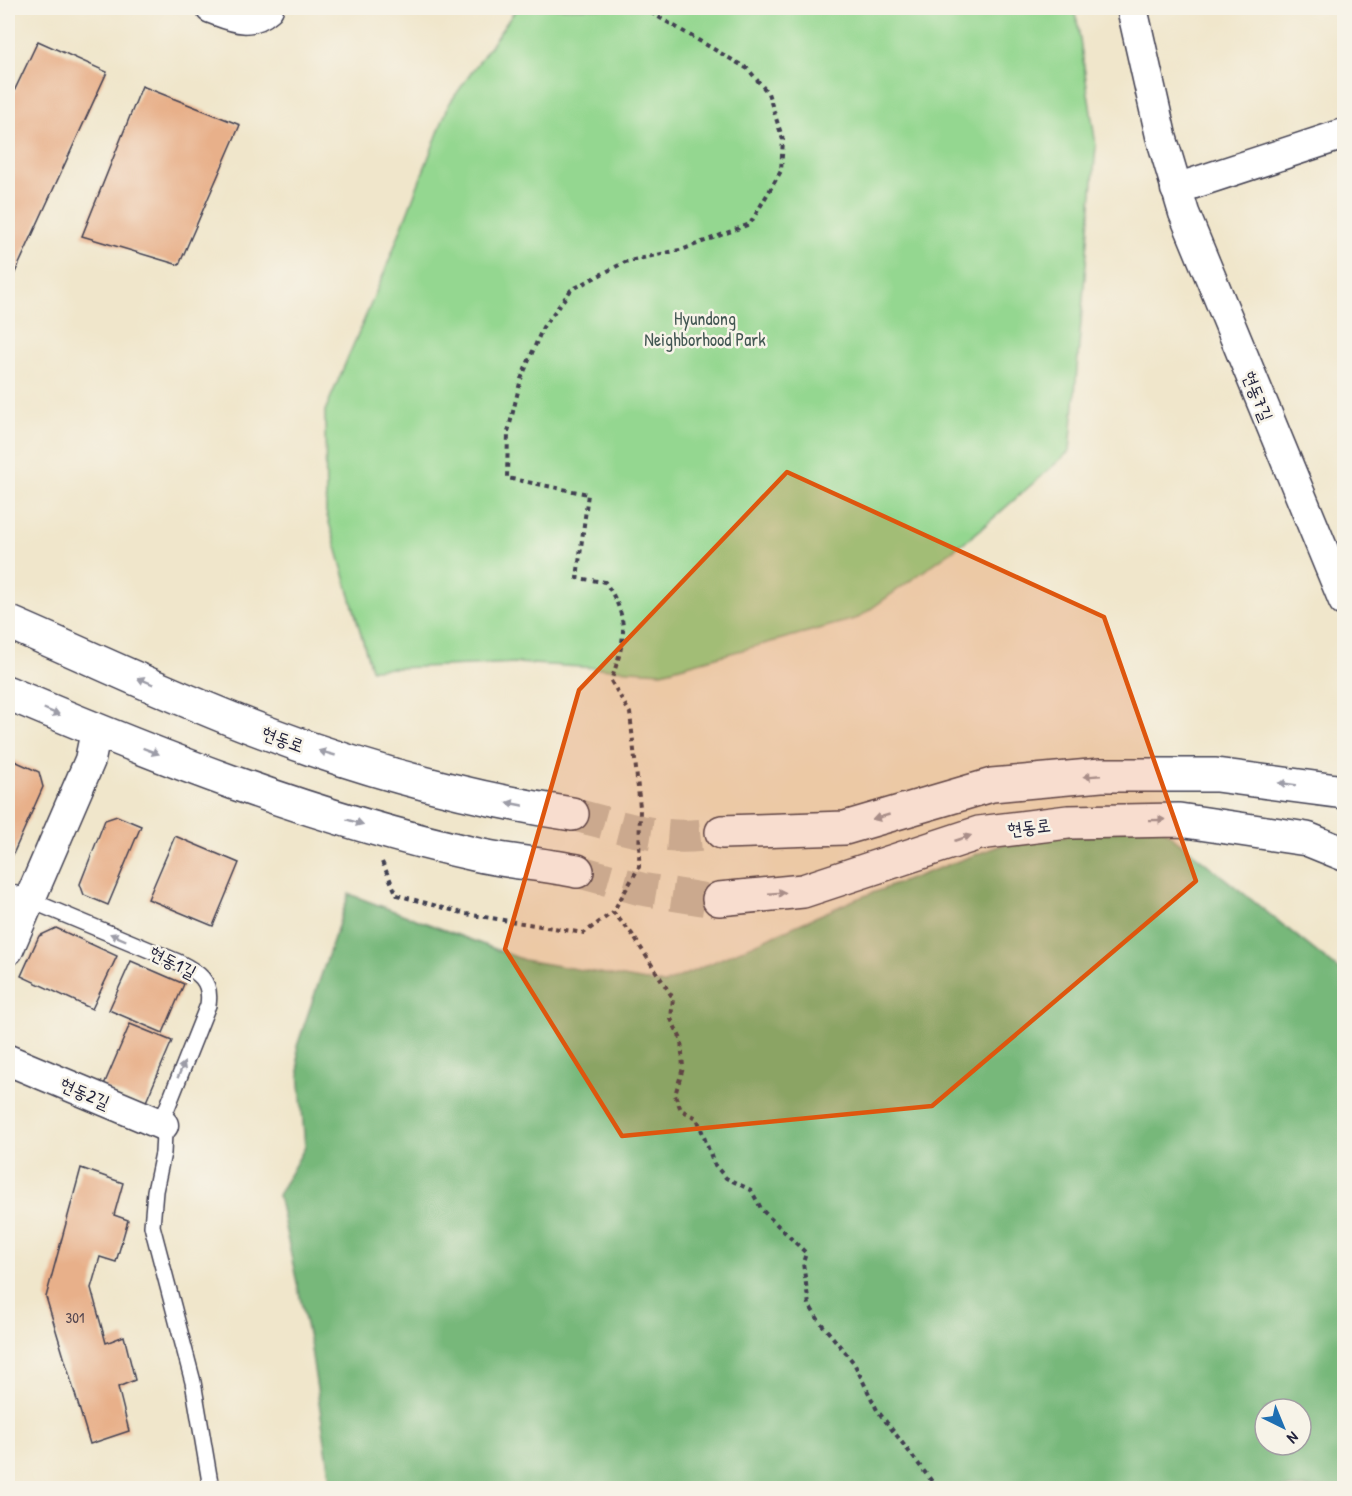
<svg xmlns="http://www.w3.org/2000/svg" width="1352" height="1496" font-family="'Patrick Hand','Poor Story',sans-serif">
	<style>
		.green { fill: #94d790; stroke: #5b7c66; stroke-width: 1.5 }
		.forest { fill: #77b87a; stroke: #4c6d5a; stroke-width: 1.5; fill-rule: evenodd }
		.building { fill: #e8b08a }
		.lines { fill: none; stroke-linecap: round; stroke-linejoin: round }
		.secondary-tunnel { stroke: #c7bfae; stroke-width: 33; stroke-dasharray: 33 16; stroke-linecap: butt }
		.service-casing { stroke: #413f51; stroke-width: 18 }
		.minor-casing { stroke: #413f51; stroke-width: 33 }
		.secondary-casing { stroke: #413f51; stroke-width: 36 }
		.path { stroke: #413f51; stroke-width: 4; stroke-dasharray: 4.5 4.5; stroke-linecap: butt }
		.service { stroke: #fff; stroke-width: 15 }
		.minor { stroke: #fff; stroke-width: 30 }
		.secondary { stroke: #fff; stroke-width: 33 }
		.oneway { fill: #9c9ca7 }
		.marked { fill: #de560e; fill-opacity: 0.2; stroke: #de560e; stroke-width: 4.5; stroke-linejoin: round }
		.labels { text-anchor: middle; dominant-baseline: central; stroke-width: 5; stroke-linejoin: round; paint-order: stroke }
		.number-label { font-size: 15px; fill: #54464f }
		.park-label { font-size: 18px; fill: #445854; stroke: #f7f3e8 }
		.street-label { font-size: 18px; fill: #22223b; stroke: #f7f3e8 }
	</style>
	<rect width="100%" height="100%" fill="#f7f3e8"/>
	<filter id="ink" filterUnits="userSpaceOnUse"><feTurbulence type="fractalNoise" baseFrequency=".0167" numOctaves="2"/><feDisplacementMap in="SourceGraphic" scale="12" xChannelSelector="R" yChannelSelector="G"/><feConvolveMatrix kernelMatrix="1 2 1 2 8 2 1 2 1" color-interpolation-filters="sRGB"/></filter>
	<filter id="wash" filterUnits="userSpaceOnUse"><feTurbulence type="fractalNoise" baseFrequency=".008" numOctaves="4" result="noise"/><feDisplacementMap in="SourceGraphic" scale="24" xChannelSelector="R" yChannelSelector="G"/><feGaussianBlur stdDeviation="1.35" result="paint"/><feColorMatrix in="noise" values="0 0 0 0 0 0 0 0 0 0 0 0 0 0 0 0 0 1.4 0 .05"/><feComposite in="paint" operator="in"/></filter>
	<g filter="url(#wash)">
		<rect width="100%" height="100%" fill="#f0e6cb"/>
		<!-- green -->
		<path class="green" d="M517 8H1072L1077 20 1096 146 1070 451 974 535 858 618 662 672 517 663 371 669 326 512 325 411 385 271 449 104Z"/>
		<!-- forest -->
		<path class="forest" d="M1157 824 1344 974V1488H332L310 1343 278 1195 305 1147 297 1046 349 894 524 960 664 984 856 899 1007 843ZM1265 1409H1301V1445H1265Z"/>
		<g id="blocks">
			<!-- building -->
			<g class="building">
				<path d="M38 41 107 72 8 288V104Z"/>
				<path d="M142 86 240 125 179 265 82 236Z"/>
				<path d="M8 758 39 772 43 787 10 861H8Z"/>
				<path d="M117 816 141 826 108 905 84 895 80 884 105 820Z"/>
				<path d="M175 836 239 863 213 926 148 899Z"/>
				<path d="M56 928 117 956 92 1009 21 976 39 936Z"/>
				<path d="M131 961 184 984 163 1033 109 1010Z"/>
				<path d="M130 1024 172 1041 145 1104 103 1087Z"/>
				<path d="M81 1168 123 1183 114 1215 128 1220 116 1262 100 1257 91 1288 106 1343 124 1336 135 1380 118 1387 129 1431 90 1444 46 1297Z"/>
			</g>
		</g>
	</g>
	<g filter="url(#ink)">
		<use href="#blocks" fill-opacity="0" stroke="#413f51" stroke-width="1.5"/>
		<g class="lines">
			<!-- secondary-tunnel -->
			<g class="secondary-tunnel">
				<path d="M572 814C626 828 666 844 722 832"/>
				<path d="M577 871 641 889 708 900 719 899"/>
			</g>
			<!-- service casing -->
			<g class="service-casing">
				<path id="service" d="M8 891 178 962C198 972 212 980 208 1005L165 1113 163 1153 155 1191 152 1226 193 1382 211 1488"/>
			</g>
			<!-- minor casing -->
			<g class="minor-casing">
				<g id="minor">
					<path d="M211 8C233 16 249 25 268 8"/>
					<path d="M1132 8 1161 136 1184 213 1344 601"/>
					<path d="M1176 189 1344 134"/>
					<path d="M8 950 90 760 96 731"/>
					<path d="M8 1060 163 1125"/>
				</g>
			</g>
			<!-- secondary casing -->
			<g class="secondary-casing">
				<g id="secondary">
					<path d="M8 622C92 658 176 699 262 731 361 769 467 798 572 814"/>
					<path d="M8 693C159 757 313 818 474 854 508 862 543 864 577 871"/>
					<path d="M722 832 845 828 992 785 1101 775H1216L1344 792"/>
					<path d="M719 899 803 891 979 833 1068 822 1179 820 1307 839 1344 854"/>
				</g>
			</g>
			<!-- path -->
			<g class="path">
				<path d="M643 8 748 69 768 93 783 140 781 171 750 224 684 249 625 262 571 290 543 327 521 379 508 432 507 478 588 494 577 578 605 582C631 620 625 640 611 681L630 713 640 807 639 867 613 912 632 934 673 998 671 1019 681 1039 683 1068 675 1095 681 1110 697 1118 714 1164 726 1178 751 1190 762 1210 806 1253 803 1263 809 1305 820 1322 854 1363 877 1410 937 1488"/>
				<path d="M382 862 397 895 466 914 584 933 613 912"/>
			</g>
			<!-- service -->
			<use href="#service" class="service"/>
			<!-- minor -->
			<use href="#minor" class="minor"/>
			<!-- secondary -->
			<use href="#secondary" class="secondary"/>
		</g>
		<!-- one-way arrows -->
		<defs><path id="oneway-solid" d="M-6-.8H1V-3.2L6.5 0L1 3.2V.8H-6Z" transform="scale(1.5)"/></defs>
		<g class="oneway">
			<use href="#oneway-solid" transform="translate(145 681) rotate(-157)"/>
			<use href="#oneway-solid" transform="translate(52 712) rotate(23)"/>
			<use href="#oneway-solid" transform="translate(151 751) rotate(21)"/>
			<use href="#oneway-solid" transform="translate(327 753) rotate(-164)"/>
			<use href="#oneway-solid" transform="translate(1092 776) rotate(175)"/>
			<use href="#oneway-solid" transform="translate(1287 784) rotate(-172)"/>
			<use href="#oneway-solid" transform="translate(515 804) rotate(-169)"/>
			<use href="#oneway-solid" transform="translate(881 817) rotate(164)"/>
			<use href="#oneway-solid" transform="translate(1157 820) rotate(-1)"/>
			<use href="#oneway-solid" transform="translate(355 822) rotate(17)"/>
			<use href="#oneway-solid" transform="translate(963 838) rotate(-18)"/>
			<use href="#oneway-solid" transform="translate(777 893) rotate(-5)"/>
			<use href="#oneway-solid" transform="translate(118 937) rotate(-157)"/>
			<use href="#oneway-solid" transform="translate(181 1070) rotate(-67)"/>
		</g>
	</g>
	<!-- marked area -->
	<path class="marked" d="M787 472 1104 617 1196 881 932 1106 622 1136 505 949 579 690Z"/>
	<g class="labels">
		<!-- number labels -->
		<g class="number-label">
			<text x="75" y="1317">301</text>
		</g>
		<!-- park labels -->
		<g class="park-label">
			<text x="705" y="318">Hyundong<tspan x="705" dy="21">Neighborhood Park</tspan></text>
		</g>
		<!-- street labels -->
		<g class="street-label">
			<text transform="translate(1258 396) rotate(68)">현동7길</text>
			<text transform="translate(283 739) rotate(20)">현동로</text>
			<text transform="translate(1029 827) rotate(-7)">현동로</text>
			<text transform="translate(173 962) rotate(27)">현동1길</text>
			<text transform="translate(85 1093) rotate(23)">현동2길</text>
		</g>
	</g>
	<!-- margin -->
	<rect width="1352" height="1496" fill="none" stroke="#f7f3e8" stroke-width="30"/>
	<!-- north arrow -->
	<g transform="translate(1283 1427) rotate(137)"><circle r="28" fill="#f7f3e8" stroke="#a29fa3" stroke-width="1.5"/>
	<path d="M0-4.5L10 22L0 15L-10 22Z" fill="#1f6fb2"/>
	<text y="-9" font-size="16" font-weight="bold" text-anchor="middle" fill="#22223b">N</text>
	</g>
</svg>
